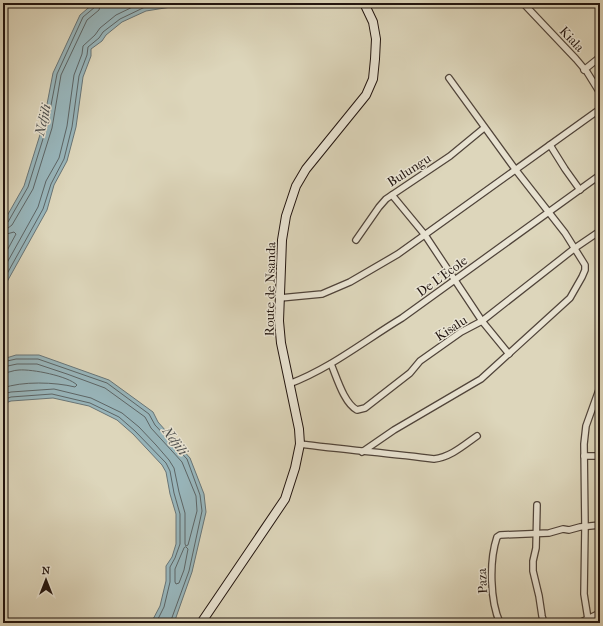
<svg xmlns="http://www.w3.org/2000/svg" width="603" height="626" font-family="'IM FELL French Canon',serif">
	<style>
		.water { fill: #98b6bc; stroke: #687577 }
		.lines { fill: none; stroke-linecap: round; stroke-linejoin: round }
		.shore { stroke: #5c6566; stroke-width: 1 }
		.street-casing { stroke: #50443a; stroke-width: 8 }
		.secondary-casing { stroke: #21140f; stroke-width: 10 }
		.street { stroke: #e9e4d3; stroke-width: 5.5 }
		.secondary { stroke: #e9e4d3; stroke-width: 8 }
		.labels { text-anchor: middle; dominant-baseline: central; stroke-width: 3; stroke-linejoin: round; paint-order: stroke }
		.street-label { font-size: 13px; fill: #21140f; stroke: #e9e4d3 }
		.water-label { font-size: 14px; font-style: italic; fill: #4b4d4c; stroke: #e9e4d3 }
	</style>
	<rect width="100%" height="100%" fill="#ddd6bb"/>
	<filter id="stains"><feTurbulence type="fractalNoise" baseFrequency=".005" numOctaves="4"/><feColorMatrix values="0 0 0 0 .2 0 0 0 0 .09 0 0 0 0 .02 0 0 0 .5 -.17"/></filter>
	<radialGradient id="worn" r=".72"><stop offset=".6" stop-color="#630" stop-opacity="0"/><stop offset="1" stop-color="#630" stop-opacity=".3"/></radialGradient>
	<!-- water -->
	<g class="water">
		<path d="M94 3H235L222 6 171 7 146 11 122 22 106 35 102 41 91 49V56L83 77 76 127 67 161 54 185 47 210 3 289V223L24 186 43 125 53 73 80 15Z"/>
		<path d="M16 355H39L109 380 153 412 158 422 190 458 204 494 206 512 192 572 174 623H151L160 606 166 581V566L172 557 176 544V514L170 494 166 472 162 465 133 434 117 420 89 406 53 398 11 401 3 404V359Z"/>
	</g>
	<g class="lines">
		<!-- shore -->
		<g class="shore">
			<path d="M3 224 8 222 28 187 47 126 57 74 83 17 95 7 96 3"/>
			<path d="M3 229 8 228 12 225 33 189 52 128 61 75 87 20 99 10 101 3"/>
			<path d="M3 235 14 232 16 234 3 258"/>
			<path d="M3 270 38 207 46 181 59 158 67 126 74 75 82 54 83 46 95 35 100 28 116 15 141 3"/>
			<path d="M3 281 43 209 51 184 64 159 72 127 79 76 87 55 88 47 99 38 103 32 120 19 145 7 168 3"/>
			<path d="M3 362 16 359H38L107 383 149 414 155 425 187 459 200 495 202 511 189 571 170 623"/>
			<path d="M3 367 17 364H37L67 374 105 388 145 417 151 428 182 462 196 496 197 511 188 545 186 546 185 544V513L179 492 174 468 169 460 156 445 139 427 122 413 91 398 54 389 11 392 3 394"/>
			<path d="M3 373C9 373 13 370 19 370 32 369 68 376 77 385L75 387C55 382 22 381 3 388"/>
			<path d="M3 400 11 397 52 394 90 403 119 417 135 431 166 463 170 471 174 493 180 514V544L175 558 170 567V582L164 607 156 623"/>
			<path d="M186 547 188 549 184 570 179 583 176 584 175 582V569L184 548Z"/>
		</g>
		<!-- street casing -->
		<g class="street-casing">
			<g id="street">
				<path d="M523 3 576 59 587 72 600 93"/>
				<path d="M584 70 600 57"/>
				<path d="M550 145 565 169 580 190"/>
				<path d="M392 195 425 235 482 321 509 354"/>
				<path d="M356 240 379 207 386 199 450 156 484 128"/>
				<path d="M280 298 322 294 350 282 398 254 600 109"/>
				<path d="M331 364C337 378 344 403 357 410L365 408 410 373 420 361 461 332 482 321 575 248 600 231"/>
				<path d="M289 384C331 368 364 341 402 318L600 175"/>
				<path d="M300 444C345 450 389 453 434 459 451 457 464 445 477 436"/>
				<path d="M362 452 394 430 481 379 570 298 582 277 585 270V265L565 233 515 169 449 78"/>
				<path d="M584 456H600"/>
				<path d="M537 505 536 548 533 561V571L539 596 542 616 544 623"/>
				<path d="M500 623C490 601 489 561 497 537L500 535 549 533 563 529 569 530 580 527 600 525"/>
				<path d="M579 623 600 613"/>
				<path d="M590 623 588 619 584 594 585 527 584 444 586 426 600 387"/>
			</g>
		</g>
		<!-- secondary casing -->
		<g class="secondary-casing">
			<path id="secondary" d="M201 623 285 499 295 468 300 444 299 429 281 343 279 321 282 240 286 216 296 186 306 169 366 95 373 79 375 59 376 39 373 22 364 3"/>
		</g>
		<!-- street -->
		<use href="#street" class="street"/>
		<!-- secondary -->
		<use href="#secondary" class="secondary"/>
	</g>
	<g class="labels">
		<!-- street labels -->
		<g class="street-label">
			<text transform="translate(572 39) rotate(47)">Kiala</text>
			<text transform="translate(409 170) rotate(-33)">Bulungu</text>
			<text transform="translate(442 276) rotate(-36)">De L'Ecole</text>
			<text transform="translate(270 289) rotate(-89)">Route de Nsanda</text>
			<text transform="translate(451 328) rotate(-33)">Kisalu</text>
			<text transform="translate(482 581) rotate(-93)">Paza</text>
		</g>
		<!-- water labels -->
		<g class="water-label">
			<text transform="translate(43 120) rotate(-77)">Ndjili</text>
			<text transform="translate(175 441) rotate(53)">Ndjili</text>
		</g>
	</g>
	<!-- margin -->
	<rect width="603" height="626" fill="none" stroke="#ddd6bb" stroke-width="16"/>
	<rect x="4" y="4" width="595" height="618" fill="none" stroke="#21140f" stroke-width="2"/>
	<rect x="8" y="8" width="587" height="610" fill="none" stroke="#21140f"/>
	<!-- north arrow -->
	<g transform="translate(46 580)" stroke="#e9e4d3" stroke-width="3" paint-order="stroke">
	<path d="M0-3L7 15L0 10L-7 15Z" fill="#21140f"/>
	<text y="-6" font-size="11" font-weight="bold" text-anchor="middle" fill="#21140f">N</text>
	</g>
	<rect width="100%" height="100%" filter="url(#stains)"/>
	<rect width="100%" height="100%" fill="url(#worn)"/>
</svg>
